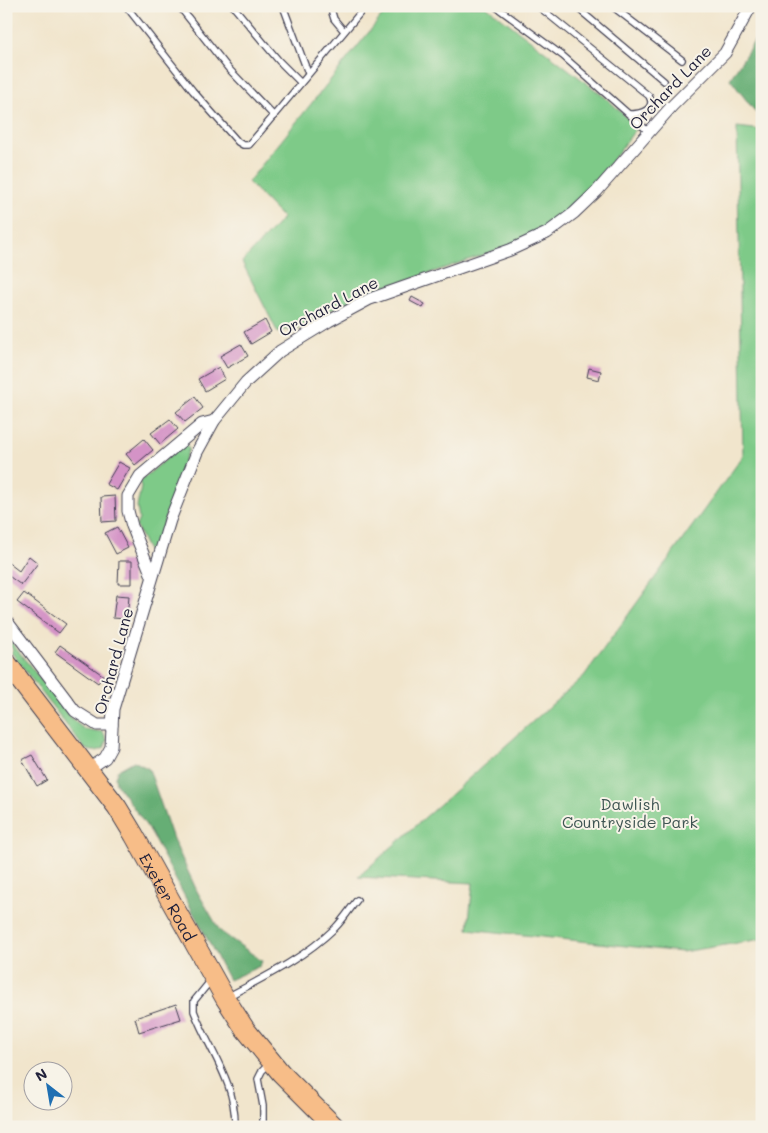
<svg xmlns="http://www.w3.org/2000/svg" width="768" height="1133" font-family="Mali,sans-serif">
	<style>
		.green { fill: #7eca88; stroke: #507662 }
		.forest { fill: #66ae74; stroke: #446858 }
		.building { fill: #d493c6 }
		.lines { fill: none; stroke-linecap: round; stroke-linejoin: round }
		.lane-casing { stroke: #413f51; stroke-width: 8 }
		.street-casing { stroke: #413f51; stroke-width: 13 }
		.primary-casing { stroke: #413f51; stroke-width: 21 }
		.lane { stroke: #fff; stroke-width: 5.5 }
		.street { stroke: #fff; stroke-width: 11 }
		.primary { stroke: #f7bd88; stroke-width: 19 }
		.labels { text-anchor: middle; dominant-baseline: central; stroke-width: 4; stroke-linejoin: round; paint-order: stroke }
		.street-label { font-size: 16px; fill: #22223b; stroke: #f7f3e8 }
		.park-label { font-size: 16px; fill: #3e5452; stroke: #f7f3e8 }
	</style>
	<rect width="100%" height="100%" fill="#f7f3e8"/>
	<filter id="ink" filterUnits="userSpaceOnUse"><feTurbulence type="fractalNoise" baseFrequency=".02" numOctaves="2"/><feDisplacementMap in="SourceGraphic" scale="10" xChannelSelector="R" yChannelSelector="G"/><feConvolveMatrix kernelMatrix="1 2 1 2 8 2 1 2 1" color-interpolation-filters="sRGB"/></filter>
	<filter id="wash" filterUnits="userSpaceOnUse"><feTurbulence type="fractalNoise" baseFrequency=".0096" numOctaves="4" result="noise"/><feDisplacementMap in="SourceGraphic" scale="20" xChannelSelector="R" yChannelSelector="G"/><feGaussianBlur stdDeviation="1.12" result="paint"/><feColorMatrix in="noise" values="0 0 0 0 0 0 0 0 0 0 0 0 0 0 0 0 0 1.4 0 .05"/><feComposite in="paint" operator="in"/></filter>
	<g filter="url(#wash)">
		<rect width="100%" height="100%" fill="#f1e5cc"/>
		<!-- green -->
		<g class="green">
			<path d="M390 6H486L606 98 637 127 620 151 584 195 574 205 554 222 512 245 410 280 377 288 331 310 291 332 286 329 278 333 242 262 283 218 248 182Z"/>
			<path d="M737 127 762 130V939L682 952 468 929 473 883 358 877 584 676 743 456Z"/>
			<path d="M183 445H186L189 449 181 469 154 552 149 553 136 526 139 519 137 507 141 487 140 481Z"/>
			<path d="M6 636 75 722 84 729 103 732 107 740 104 748C97 752 91 752 84 748L11 652 13 650 10 646 6 647Z"/>
		</g>
		<!-- forest -->
		<g class="forest">
			<path d="M762 29V118L757 114 730 79Z"/>
			<path d="M134 761 149 769 173 839 197 891 220 931 262 961 260 966 229 980 150 831 116 783 115 777 118 770Z"/>
		</g>
		<g id="blocks">
			<!-- building -->
			<g class="building">
				<path d="M412 297 425 304 423 308 410 301Z"/>
				<path d="M265 320 271 332 251 344 244 332Z"/>
				<path d="M241 344 248 356 227 368 220 356Z"/>
				<path d="M219 367 225 379 205 391 198 379Z"/>
				<path d="M589 368 601 371 599 380 587 377Z"/>
				<path d="M195 397 203 408 185 422 176 412Z"/>
				<path d="M170 419 178 429 160 444 151 433Z"/>
				<path d="M144 439 153 450 135 465 126 454Z"/>
				<path d="M119 462 130 468 117 490 106 484Z"/>
				<path d="M115 496 116 521 102 522 101 497Z"/>
				<path d="M117 527 128 548 116 554 105 533Z"/>
				<path d="M29 556 38 563 21 585 6 574V561L19 571Z"/>
				<path d="M119 561H132V584H118Z"/>
				<path d="M24 593 66 624 59 633 17 602Z"/>
				<path d="M116 595 129 596 127 619 113 618Z"/>
				<path d="M60 645 104 676 98 683 55 652Z"/>
				<path d="M32 755 47 780 37 786 22 760Z"/>
				<path d="M176 1004 181 1019 139 1032 135 1018Z"/>
			</g>
		</g>
	</g>
	<g filter="url(#ink)">
		<use href="#blocks" fill-opacity="0" stroke="#413f51" stroke-width="1"/>
		<g class="lines">
			<!-- lane casing -->
			<g class="lane-casing">
				<g id="lane">
					<path d="M126 6 193 91 238 142 243 145H249L360 13 361 6"/>
					<path d="M179 6 228 68 274 116"/>
					<path d="M233 6 279 61 300 82"/>
					<path d="M283 6 308 73"/>
					<path d="M330 6 334 19 344 31"/>
					<path d="M495 6 563 56 649 132"/>
					<path d="M538 6 649 96C657 110 640 114 629 114"/>
					<path d="M575 6 664 81"/>
					<path d="M612 6 682 60"/>
					<path d="M212 979 194 1001V1011C209 1051 236 1081 235 1127"/>
					<path d="M227 997C265 977 304 958 335 928 343 920 350 909 357 900"/>
					<path d="M263 1127V1106L258 1079 262 1071 270 1063"/>
				</g>
			</g>
			<!-- street casing -->
			<g class="street-casing">
				<g id="street">
					<path d="M152 576 132 526 128 511V496L140 476 202 424 214 421"/>
					<path d="M6 620 75 711 97 725H112"/>
					<path d="M89 769 105 758 111 747 113 709 170 520 197 452 214 421 246 382 280 351 329 321 370 299 510 250 547 233 574 213 597 191 672 106 725 53 751 6"/>
				</g>
			</g>
			<!-- primary casing -->
			<g class="primary-casing">
				<g id="primary">
					<path id="s1" d="M6 662 117 807 134 835 225 998 245 1029 281 1073 335 1127"/>
				</g>
			</g>
			<!-- lane -->
			<use href="#lane" class="lane"/>
			<!-- street -->
			<use href="#street" class="street"/>
			<!-- primary -->
			<use href="#primary" class="primary"/>
		</g>
	</g>
	<g class="labels">
		<!-- street labels -->
		<g class="street-label">
			<text transform="translate(670 87) rotate(-46)">Orchard Lane</text>
			<text transform="translate(328 306) rotate(-28)">Orchard Lane</text>
			<text transform="translate(113 661) rotate(-75)">Orchard Lane</text>
			<text stroke="none"><textPath href="#s1" startOffset="286">Exeter Road</textPath></text>
		</g>
		<!-- park labels -->
		<g class="park-label">
			<text x="630" y="803">Dawlish<tspan x="630" dy="18">Countryside Park</tspan></text>
		</g>
	</g>
	<!-- margin -->
	<rect width="768" height="1133" fill="none" stroke="#f7f3e8" stroke-width="25"/>
	<!-- north arrow -->
	<g transform="translate(48 1086) rotate(329)"><circle r="24" fill="#f7f3e8" stroke="#a29fa3"/>
	<path d="M0-4L9 19L0 12L-9 19Z" fill="#1f6fb2"/>
	<text y="-8" font-size="14" font-weight="bold" text-anchor="middle" fill="#22223b">N</text>
	</g>
</svg>
